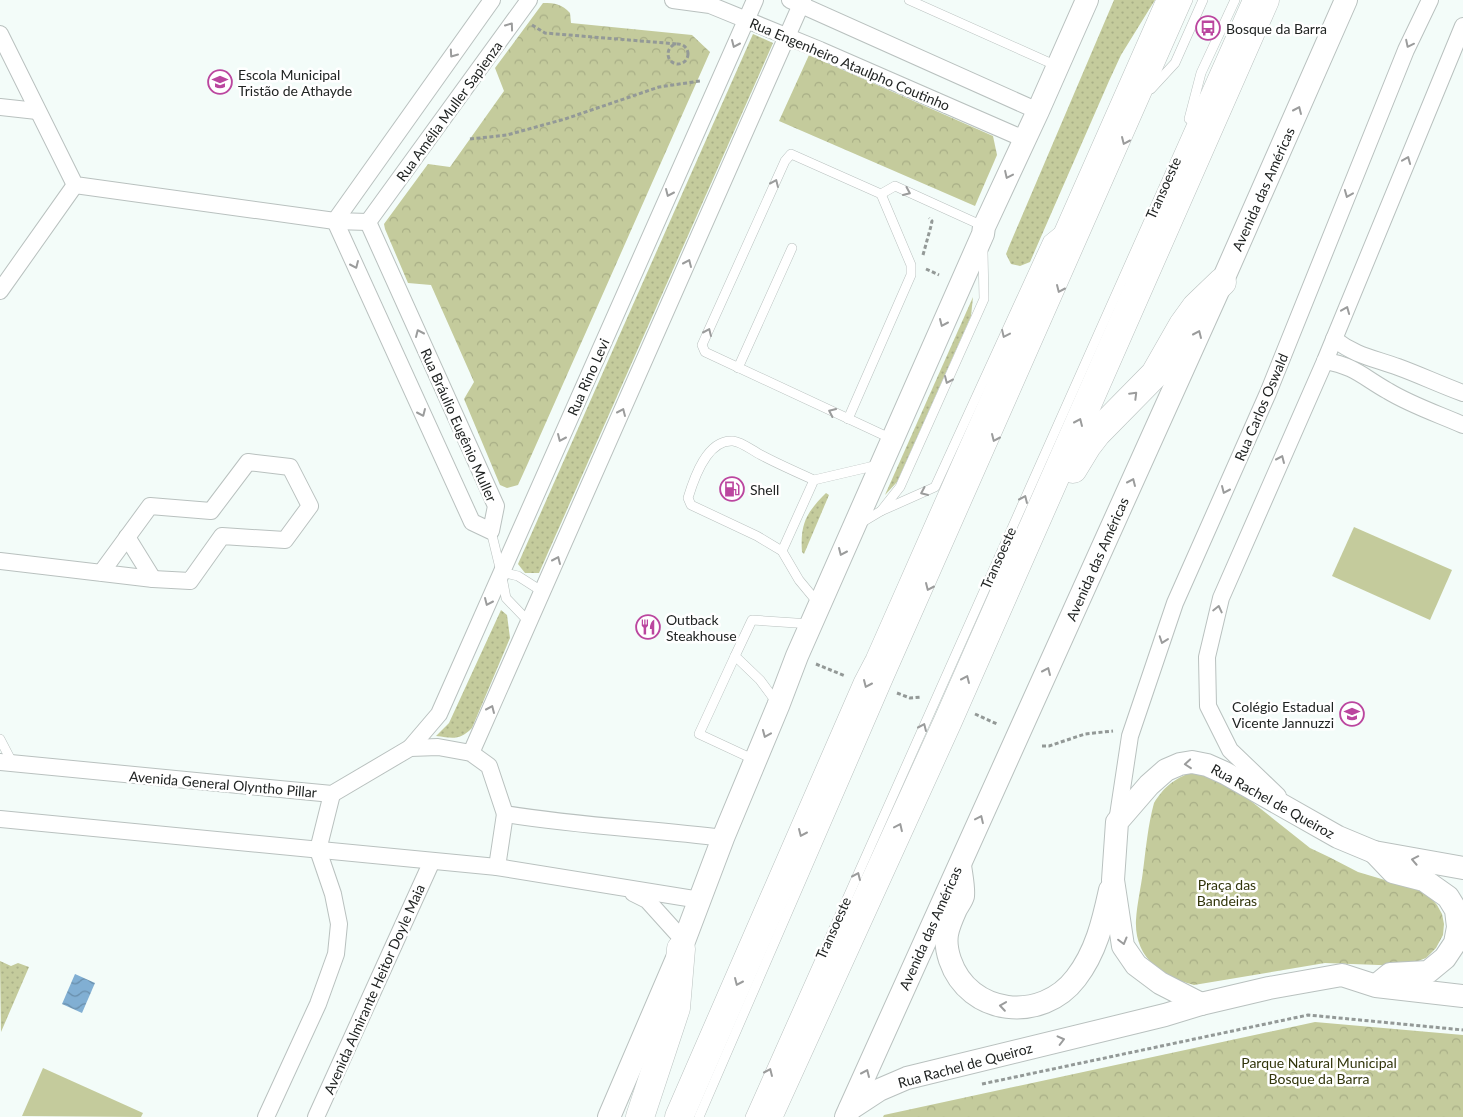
<svg xmlns="http://www.w3.org/2000/svg" width="1463" height="1117" font-family="Lato,sans-serif">
	<style>
		.grass { fill: url(#grass-dots) }
		.forest { fill: url(#forest-crowns) }
		.pitch { fill: #c4cb9c }
		.water { fill: url(#water-waves) }
		.lines { fill: none; stroke-linecap: round; stroke-linejoin: round }
		.lane-casing { stroke: #b9c1bf; stroke-width: 10 }
		.street-casing { stroke: #b9c1bf; stroke-width: 18 }
		.secondary-casing { stroke: #b9c1bf; stroke-width: 24 }
		.highway-casing { stroke: #b9c1bf; stroke-width: 29 }
		.path { stroke: #939997; stroke-width: 3; stroke-dasharray: 4 2.5; stroke-linecap: butt }
		.lane { stroke: #fff; stroke-width: 9 }
		.street { stroke: #fff; stroke-width: 16 }
		.secondary { stroke: #fff; stroke-width: 22 }
		.highway { stroke: #fff; stroke-width: 28 }
		.oneway { stroke: #9b9c9c }
		.labels { text-anchor: middle; dominant-baseline: central; stroke-width: 5; stroke-linejoin: round; paint-order: stroke }
		.poi-label { font-size: 14px; fill: #212423; stroke: #fff; text-anchor: start }
		.street-label { font-size: 14px; fill: #212423; stroke: #fff }
		.park-label { font-size: 14px; fill: #31350b; stroke: #fff }
	</style>
	<defs>
		<pattern id="grass-dots" width="8" height="8" patternUnits="userSpaceOnUse" patternTransform="scale(1.25)"><rect width="8" height="8" fill="#c4cb9c"/><path d="M2 2h.1M6 6h.1" fill="none" stroke="#a8ae86" stroke-width="1.8" stroke-linecap="round"/></pattern>
		<pattern id="forest-crowns" width="20" height="18" patternUnits="userSpaceOnUse" patternTransform="scale(1.25)"><rect width="20" height="18" fill="#c4cb9c"/><path d="M2 6a3 3 0 1 1 6 0M12 15a3 3 0 1 1 6 0" fill="none" stroke="#a8ae86"/></pattern>
		<pattern id="water-waves" width="16" height="10" patternUnits="userSpaceOnUse" patternTransform="scale(1.25)"><rect width="16" height="10" fill="#81afd3"/><path d="M0 5q4-4 8 0t8 0" fill="none" stroke="#698eab"/></pattern>
	</defs>
	<rect width="100%" height="100%" fill="#f3fcf9"/>
	<!-- grass -->
	<g class="grass">
		<path d="M1114 0H1155L1121 55 1109 81 1030 262 1020 266 1011 264 1006 254 1010 244Z"/>
		<path d="M753 34 773 43 539 573H525L518 564Z"/>
		<path d="M973 297 971 316 897 482 885 495Z"/>
		<path d="M826 493 829 495 804 554 802 552C800 524 806 513 826 493Z"/>
		<path d="M501 610 507 615 510 638 472 728C459 741 453 738 436 736L449 723Z"/>
		<path d="M0 961 11 966 18 963 29 967 1 1032Z"/>
	</g>
	<!-- forest -->
	<g class="forest">
		<path d="M543 3C555 3 562 4 570 13L571 23 692 35 710 52 528 463 518 485 507 488 500 485 464 399 474 382 431 285 408 283 385 229 384 224 428 164 450 167 504 91 495 68Z"/>
		<path d="M809 55 993 136 997 155 975 206 779 121Z"/>
		<path d="M1189 773 1215 777 1232 786 1310 848 1329 857 1358 872 1415 889 1425 893 1431 898 1437 905 1442 914 1444 924 1443 935 1436 948 1426 958 1405 966 1325 963 1194 985C1161 977 1134 957 1136 920 1137 904 1141 887 1143 871 1146 848 1148 825 1154 803 1164 787 1172 781 1189 773Z"/>
		<path d="M1315 1022 1463 1035V1117H883L884 1115Z"/>
	</g>
	<!-- pitch -->
	<g class="pitch">
		<path d="M1354 527 1452 570 1430 620 1332 576Z"/>
		<path d="M43 1068 143 1113 141 1117 22 1116Z"/>
	</g>
	<!-- water -->
	<path class="water" d="M75 974 95 983 82 1013 62 1004Z"/>
	<g class="lines">
		<!-- lane casing -->
		<g class="lane-casing">
			<g id="lane">
				<path d="M909 0 1057 66"/>
				<path d="M1151 89 1175 63 1203 0"/>
				<path d="M1189 119 1201 73 1235 0"/>
				<path d="M738 368 792 248"/>
				<path d="M848 419 911 275V265L881 194"/>
				<path d="M892 439 705 352 702 345 785 161 791 154 881 194 895 186 983 226"/>
				<path d="M881 511 935 487 1048 240 1059 231"/>
				<path d="M861 523 881 511 900 487 984 299 983 252"/>
				<path d="M491 531 501 572"/>
				<path d="M782 551 757 536 691 505 688 498C694 478 707 439 733 441 742 442 753 451 761 455 778 464 796 472 814 480"/>
				<path d="M818 603 799 580 782 551 814 480 878 465"/>
				<path d="M529 622 506 598 501 572 518 576 543 592"/>
				<path d="M735 656 699 734 755 760"/>
				<path d="M777 703 760 680 735 656 752 620 811 624"/>
				<path d="M0 739 13 764"/>
				<path d="M699 1117 889 678 1188 0"/>
				<path d="M750 1117 1247 0"/>
			</g>
		</g>
		<!-- street casing -->
		<g class="street-casing">
			<g id="street">
				<path d="M673 0 710 5 820 50 1024 139"/>
				<path d="M790 0 1038 111"/>
				<path d="M0 34 75 185 335 221 368 222"/>
				<path d="M0 107 37 111"/>
				<path d="M368 222 496 506 491 531 472 522 335 221 492 0"/>
				<path d="M368 222 529 0"/>
				<path d="M0 291 75 185"/>
				<path d="M1334 339C1356 356 1373 358 1398 367 1420 375 1441 385 1463 393"/>
				<path d="M1325 361C1355 366 1363 377 1388 391 1411 405 1438 414 1463 425"/>
				<path d="M127 537 153 579"/>
				<path d="M0 561 153 579 190 581 222 536 285 540 310 506 290 467 248 462 211 511 150 506 101 573"/>
				<path d="M410 748 439 714 755 0"/>
				<path d="M471 753 803 0"/>
				<path d="M0 762 332 794 410 748 438 747 471 753 489 766 505 814C577 826 651 829 723 838"/>
				<path d="M1278 796 1230 750 1208 706 1207 657 1221 598 1325 361 1463 26"/>
				<path d="M0 819 497 867 700 900"/>
				<path d="M1117 822 1130 736 1175 603 1268 393 1406 50 1430 0"/>
				<path d="M318 850 332 794"/>
				<path d="M497 867 505 814"/>
				<path d="M633 893 647 900 684 941"/>
				<path d="M266 1117 318 1004 336 954 339 924 333 894 318 850"/>
				<path d="M316 1117 432 861"/>
			</g>
		</g>
		<!-- secondary casing -->
		<g class="secondary-casing">
			<g id="secondary">
				<path d="M1374 852 1393 872 1424 880 1448 897 1456 910 1458 927 1455 943 1445 958 1428 972 1390 974 1379 983"/>
				<path d="M960 865C961 874 964 887 963 896 962 900 958 905 956 909 947 929 943 939 950 960 969 1016 1042 1023 1076 978 1096 952 1103 922 1110 890"/>
				<path d="M1201 1004 1160 983 1136 965 1123 946 1113 880 1117 822 1149 785 1166 770 1180 764 1192 762 1207 765 1225 773 1338 837 1374 852 1463 868"/>
				<path d="M850 1109 879 1090 907 1078 1165 1015 1201 1004 1269 988 1342 975 1376 986 1463 996"/>
				<path d="M609 1117 681 949 723 838 778 706 797 656 983 234 984 227 1038 111 1087 0"/>
				<path d="M846 1117 1222 282 1346 0"/>
			</g>
		</g>
		<!-- highway casing -->
		<g class="highway-casing">
			<g id="highway">
				<path d="M1073 469 1087 446 1097 433 1155 374 1183 325 1196 307 1222 282"/>
				<path d="M640 1117 676 1008 681 949"/>
				<path d="M679 1117 867 685 879 662 1171 0"/>
				<path d="M768 1117 948 721 1265 0"/>
			</g>
		</g>
		<!-- path -->
		<g class="path">
			<path d="M532 25 545 33 677 44"/>
			<circle cx="678" cy="54" r="10"/>
			<path d="M470 139 507 135 565 119 659 87 700 81"/>
			<path d="M923 255 931 226 932 221 929 218"/>
			<path d="M926 269 939 275"/>
			<path d="M816 664 845 676"/>
			<path d="M897 693 910 698 922 697"/>
			<path d="M975 714 997 724"/>
			<path d="M1042 746H1049L1085 734 1113 731"/>
			<path d="M982 1084 1308 1015 1463 1030"/>
		</g>
		<!-- lane -->
		<use href="#lane" class="lane"/>
		<!-- street -->
		<use href="#street" class="street"/>
		<!-- secondary -->
		<use href="#secondary" class="secondary"/>
		<!-- highway -->
		<use href="#highway" class="highway"/>
	</g>
	<!-- one-way arrows -->
	<defs><path id="oneway-chevron" d="M-2-3.5L2.5 0L-2 3.5" fill="none" stroke-width="1.6" stroke-linecap="round" stroke-linejoin="round" transform="scale(1.25)"/></defs>
	<g class="oneway">
		<use href="#oneway-chevron" transform="translate(510 26) rotate(-54)"/>
		<use href="#oneway-chevron" transform="translate(735 44) rotate(114)"/>
		<use href="#oneway-chevron" transform="translate(1409 44) rotate(116)"/>
		<use href="#oneway-chevron" transform="translate(453 54) rotate(125)"/>
		<use href="#oneway-chevron" transform="translate(1298 110) rotate(-66)"/>
		<use href="#oneway-chevron" transform="translate(1125 141) rotate(114)"/>
		<use href="#oneway-chevron" transform="translate(1407 160) rotate(-68)"/>
		<use href="#oneway-chevron" transform="translate(1008 175) rotate(115)"/>
		<use href="#oneway-chevron" transform="translate(775 183) rotate(-66)"/>
		<use href="#oneway-chevron" transform="translate(907 192) rotate(24)"/>
		<use href="#oneway-chevron" transform="translate(669 193) rotate(114)"/>
		<use href="#oneway-chevron" transform="translate(1348 194) rotate(112)"/>
		<use href="#oneway-chevron" transform="translate(688 263) rotate(-66)"/>
		<use href="#oneway-chevron" transform="translate(355 265) rotate(66)"/>
		<use href="#oneway-chevron" transform="translate(1060 289) rotate(114)"/>
		<use href="#oneway-chevron" transform="translate(1346 310) rotate(-68)"/>
		<use href="#oneway-chevron" transform="translate(943 323) rotate(114)"/>
		<use href="#oneway-chevron" transform="translate(708 332) rotate(-66)"/>
		<use href="#oneway-chevron" transform="translate(419 333) rotate(-114)"/>
		<use href="#oneway-chevron" transform="translate(1005 334) rotate(115)"/>
		<use href="#oneway-chevron" transform="translate(1198 334) rotate(-66)"/>
		<use href="#oneway-chevron" transform="translate(948 380) rotate(114)"/>
		<use href="#oneway-chevron" transform="translate(1134 395) rotate(-45)"/>
		<use href="#oneway-chevron" transform="translate(622 412) rotate(-66)"/>
		<use href="#oneway-chevron" transform="translate(832 412) rotate(-155)"/>
		<use href="#oneway-chevron" transform="translate(422 413) rotate(66)"/>
		<use href="#oneway-chevron" transform="translate(1079 422) rotate(-66)"/>
		<use href="#oneway-chevron" transform="translate(561 438) rotate(114)"/>
		<use href="#oneway-chevron" transform="translate(995 438) rotate(114)"/>
		<use href="#oneway-chevron" transform="translate(1281 459) rotate(-66)"/>
		<use href="#oneway-chevron" transform="translate(1132 482) rotate(-66)"/>
		<use href="#oneway-chevron" transform="translate(1225 490) rotate(114)"/>
		<use href="#oneway-chevron" transform="translate(924 492) rotate(156)"/>
		<use href="#oneway-chevron" transform="translate(1024 499) rotate(-66)"/>
		<use href="#oneway-chevron" transform="translate(842 552) rotate(114)"/>
		<use href="#oneway-chevron" transform="translate(557 560) rotate(-66)"/>
		<use href="#oneway-chevron" transform="translate(929 587) rotate(114)"/>
		<use href="#oneway-chevron" transform="translate(488 602) rotate(114)"/>
		<use href="#oneway-chevron" transform="translate(1218 609) rotate(-77)"/>
		<use href="#oneway-chevron" transform="translate(1163 640) rotate(109)"/>
		<use href="#oneway-chevron" transform="translate(1047 671) rotate(-66)"/>
		<use href="#oneway-chevron" transform="translate(966 679) rotate(-66)"/>
		<use href="#oneway-chevron" transform="translate(867 684) rotate(114)"/>
		<use href="#oneway-chevron" transform="translate(491 709) rotate(-66)"/>
		<use href="#oneway-chevron" transform="translate(923 727) rotate(-66)"/>
		<use href="#oneway-chevron" transform="translate(766 734) rotate(113)"/>
		<use href="#oneway-chevron" transform="translate(1188 764) rotate(175)"/>
		<use href="#oneway-chevron" transform="translate(980 819) rotate(-65)"/>
		<use href="#oneway-chevron" transform="translate(899 827) rotate(-65)"/>
		<use href="#oneway-chevron" transform="translate(802 833) rotate(114)"/>
		<use href="#oneway-chevron" transform="translate(1415 860) rotate(-169)"/>
		<use href="#oneway-chevron" transform="translate(857 876) rotate(-66)"/>
		<use href="#oneway-chevron" transform="translate(1123 941) rotate(75)"/>
		<use href="#oneway-chevron" transform="translate(738 982) rotate(114)"/>
		<use href="#oneway-chevron" transform="translate(1003 1006) rotate(-172)"/>
		<use href="#oneway-chevron" transform="translate(1061 1040) rotate(-14)"/>
		<use href="#oneway-chevron" transform="translate(769 1072) rotate(-66)"/>
		<use href="#oneway-chevron" transform="translate(866 1073) rotate(-66)"/>
	</g>
	<!-- icons -->
	<defs>
		<g id="bus-ring" transform="scale(1.25)"><circle r="9.5" fill="#fff" stroke="#bb469f" stroke-width="1.5"/><path d="M-5-6H5V4H4V6H2V4H-2V6H-4V4H-5ZM-3.5-4V0h7V-4ZM-3.5 1.2v1.5H-2V1.2ZM2 1.2v1.5H3.5V1.2Z" fill="#bb469f"/></g>
		<g id="school-ring" transform="scale(1.25)"><circle r="9.5" fill="#fff" stroke="#bb469f" stroke-width="1.5"/><path d="M0-5L7-2L0 1L-7-2ZM-4 1L0 2.5L4 1V4Q0 6-4 4Z" fill="#bb469f"/></g>
		<g id="fuel-ring" transform="scale(1.25)"><circle r="9.5" fill="#fff" stroke="#bb469f" stroke-width="1.5"/><path d="M-5.5-6h7V0h2V4h1.3V-2.5L3-4.5l.8-.8L6-3V5H2.5V1h-1V6h-7ZM-4.2-4.7v3.2H.2V-4.7Z" fill="#bb469f"/></g>
		<g id="restaurant-ring" transform="scale(1.25)"><circle r="9.5" fill="#fff" stroke="#bb469f" stroke-width="1.5"/><path d="M-5-6h1v4h1v-4h1v4h1v-4h1v5L-1.5 .5V6h-2V.5L-5-1ZM5-6V6H3V1.5H1.5Q1.5-4 5-6Z" fill="#bb469f"/></g>
	</defs>
	<g fill-rule="evenodd">
		<use href="#bus-ring" x="1208" y="28"/>
		<use href="#school-ring" x="220" y="82"/>
		<use href="#fuel-ring" x="732" y="489"/>
		<use href="#restaurant-ring" x="648" y="627"/>
		<use href="#school-ring" x="1352" y="714"/>
	</g>
	<g class="labels">
		<!-- poi labels -->
		<g class="poi-label">
			<text x="1226" y="28">Bosque da Barra</text>
			<text x="238" y="74">Escola Municipal<tspan x="238" dy="16">Tristão de Athayde</tspan></text>
			<text x="750" y="489">Shell</text>
			<text x="666" y="619">Outback<tspan x="666" dy="16">Steakhouse</tspan></text>
			<text x="1334" y="706" text-anchor="end">Colégio Estadual<tspan x="1334" dy="16">Vicente Jannuzzi</tspan></text>
		</g>
		<!-- street labels -->
		<g class="street-label">
			<text transform="translate(850 64) rotate(23)">Rua Engenheiro Ataulpho Coutinho</text>
			<text transform="translate(449 111) rotate(-54)">Rua Amélia Muller Sapienza</text>
			<text transform="translate(1163 188) rotate(-66)">Transoeste</text>
			<text transform="translate(1263 189) rotate(-66)">Avenida das Américas</text>
			<text transform="translate(588 377) rotate(-66)">Rua Rino Levi</text>
			<text transform="translate(1261 407) rotate(-67)">Rua Carlos Oswald</text>
			<text transform="translate(459 425) rotate(66)">Rua Bráulio Eugênio Muller</text>
			<text transform="translate(998 558) rotate(-66)">Transoeste</text>
			<text transform="translate(1097 559) rotate(-66)">Avenida das Américas</text>
			<text transform="translate(223 784) rotate(5)">Avenida General Olyntho Pillar</text>
			<text transform="translate(1273 801) rotate(29)">Rua Rachel de Queiroz</text>
			<text transform="translate(833 928) rotate(-66)">Transoeste</text>
			<text transform="translate(930 928) rotate(-66)">Avenida das Américas</text>
			<text transform="translate(374 989) rotate(-66)">Avenida Almirante Heitor Doyle Maia</text>
			<text transform="translate(965 1065) rotate(-15)">Rua Rachel de Queiroz</text>
		</g>
		<!-- park labels -->
		<g class="park-label">
			<text x="1227" y="884">Praça das<tspan x="1227" dy="16">Bandeiras</tspan></text>
			<text x="1319" y="1062">Parque Natural Municipal<tspan x="1319" dy="16">Bosque da Barra</tspan></text>
		</g>
	</g>
</svg>
